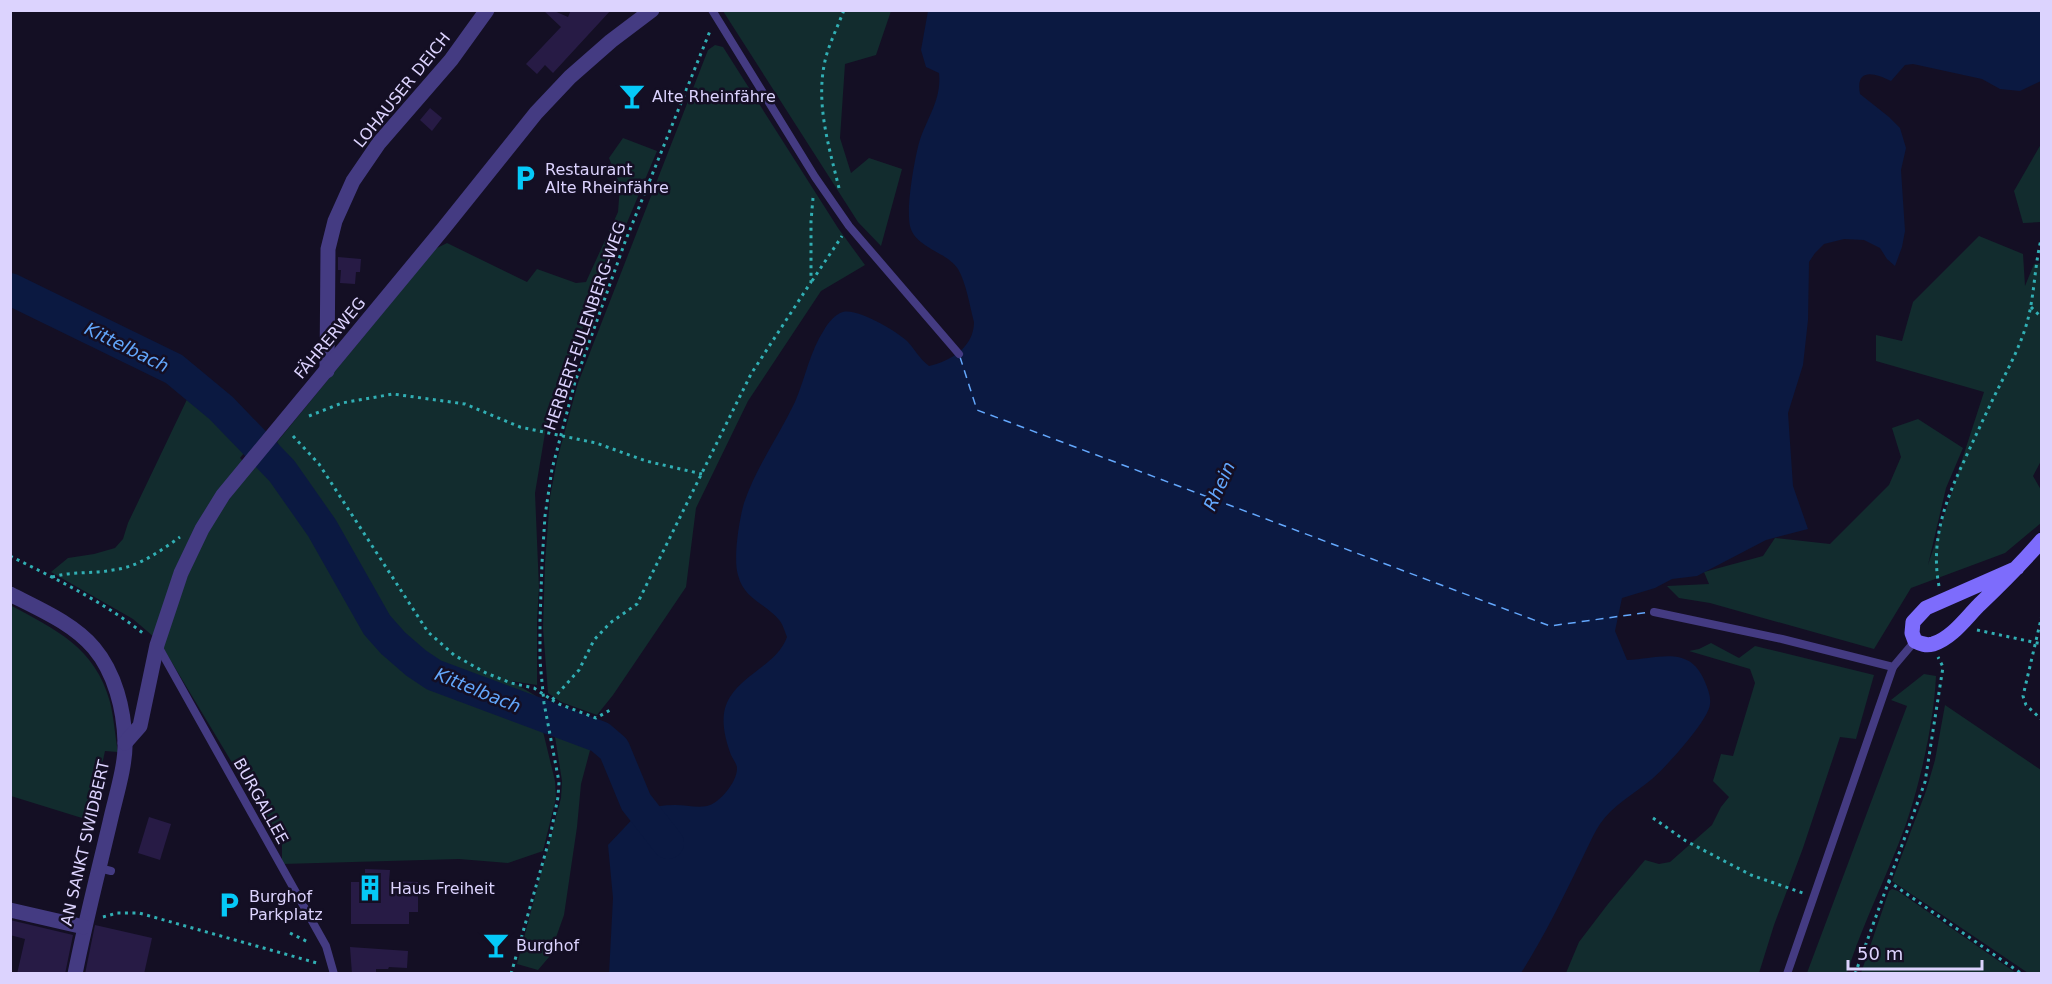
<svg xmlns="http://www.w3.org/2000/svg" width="2052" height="984" font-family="'DejaVu Sans',sans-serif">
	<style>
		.green { fill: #122c2e }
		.water { fill: #0b1941 }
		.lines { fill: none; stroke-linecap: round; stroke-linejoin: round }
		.river { stroke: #0b1941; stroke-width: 32 }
		.ferry { stroke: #63a7fc; stroke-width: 1.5; stroke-dasharray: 8 6; stroke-linecap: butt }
		.building { fill: #271b45 }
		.path { stroke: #31afb4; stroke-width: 3; stroke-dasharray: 3 4.5; stroke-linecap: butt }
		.lane { stroke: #443b82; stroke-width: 8 }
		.street { stroke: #443b82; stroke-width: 15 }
		.secondary { stroke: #7d6cfc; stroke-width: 15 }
		.labels { text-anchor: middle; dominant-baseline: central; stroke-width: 5; stroke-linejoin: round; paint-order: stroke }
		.street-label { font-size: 16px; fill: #dcd3fe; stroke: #140f24 }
		.poi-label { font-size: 16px; fill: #dcd3fe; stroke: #140f24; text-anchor: start }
		.water-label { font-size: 18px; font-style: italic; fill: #63a7fc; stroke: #140f24 }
	</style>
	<rect width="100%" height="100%" fill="#140f24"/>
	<!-- green -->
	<g class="green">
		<path d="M723 11H891L876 55 845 64 840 138 851 173 869 158 902 169 881 246 858 222Z"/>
		<path d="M715 45 723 47 838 228 865 265 821 291 748 401 696 508 686 587 613 695 597 715 561 702 548 693 543 628 545 563 550 497 557 460 578 383 708 50Z"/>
		<path d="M623 138 657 151 549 409 535 493 539 588 537 620V685L511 681 536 696V707C504 695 469 685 438 671 416 660 398 640 382 621L277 442 435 249 447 243 527 282 537 269 576 283 586 282 618 212 620 186 609 158Z"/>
		<path d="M2041 144V222L2023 223 2014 191Z"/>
		<path d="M1979 236 2023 254 2025 286 2034 264 2041 263 2042 459 2033 476 2041 490V523L2005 553 1911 588 1874 649 1710 603 1679 598 1667 586 1709 584 1704 572 1763 556 1775 538 1830 544 1889 485 1901 457 1892 428 1918 419 1963 448 1946 488 1928 565 1984 392 1876 361V335L1902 341 1913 302Z"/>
		<path d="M192 389 220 413 249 447 240 458 243 461 154 637 133 619 51 572 68 558 94 554 115 548 123 539 128 523Z"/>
		<path d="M263 453 279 471 371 624C384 639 396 656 412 668 447 692 500 705 540 719L555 781 556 798 543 851 508 863 459 859 282 864V846L162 646 172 614 206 531Z"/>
		<path d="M10 605C56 630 95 647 110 702 114 718 115 736 118 752L105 751 91 816 82 818 11 796Z"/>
		<path d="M1711 643 1739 658 1755 646 1874 675 1856 739 1840 737 1803 848 1774 925 1759 973H1566L1579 942 1608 904 1645 860 1659 864 1670 862 1712 825 1721 807 1729 797 1713 781 1721 754 1733 756 1755 683 1750 669 1689 651 1699 649Z"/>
		<path d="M1924 674 1936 676C1934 721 1921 780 1906 824 1888 874 1863 922 1847 973H1807L1907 706 1891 700Z"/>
		<path d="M1945 705 2041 770V973H2028L1892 881 1926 791 1935 760Z"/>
		<path d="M553 724 593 739 581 784 577 827 564 915 549 957 538 970 517 964 561 798 562 781Z"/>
		<path d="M1892 889 1898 891 2016 973H1861L1889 891Z"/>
	</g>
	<!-- water -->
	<path class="water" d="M928 11H2041V81L2020 91 2000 89 1982 79 1913 64 1905 65 1891 81C1875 73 1855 67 1860 94L1889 117 1900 128 1906 148 1901 170 1905 231 1902 247 1895 266 1887 259 1880 248 1864 240 1844 239 1824 244 1815 253 1809 262 1808 320 1803 365 1788 413 1793 486 1808 529 1766 540 1697 576 1672 579 1655 588 1622 598 1615 631 1627 660C1658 659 1690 644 1705 682 1708 689 1711 697 1710 704 1709 720 1665 768 1652 779 1635 793 1612 806 1600 824 1591 838 1585 854 1577 869 1560 904 1542 940 1521 973L609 974 613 898 608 845 642 809C653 807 664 805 675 805 685 805 697 808 707 806 720 803 738 781 737 767 736 763 733 759 731 755 724 736 719 714 730 697 745 673 777 664 787 637 785 632 783 625 780 621 766 603 744 600 738 575 733 559 739 520 744 503 756 467 779 436 795 402 805 379 810 351 824 330 828 323 835 314 843 312 858 308 898 332 908 342 916 351 919 358 929 366 951 361 974 347 974 322 970 307 966 282 958 269 946 251 915 248 910 226 906 208 914 162 919 143 926 119 942 100 939 73L926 67 921 50Z"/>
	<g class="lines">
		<!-- river -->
		<path class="river" d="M10 289 174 369 221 408 282 471 322 528 377 625 393 643 416 663 434 675 600 737 614 749 636 802 668 843"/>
		<!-- ferry -->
		<path class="ferry" d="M960 357 977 410 1550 626 1650 612"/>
	</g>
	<!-- building -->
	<g class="building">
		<path d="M543 10H552L568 17 571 10H611L553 73 545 65 537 74 526 64 561 27Z"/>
		<path d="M430 108 442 118 432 131 420 120Z"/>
		<path d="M338 257 361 259 360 272H356L355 284 340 283 341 270H338Z"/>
		<path d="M149 817 171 824 160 860 138 853Z"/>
		<path d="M365 869 390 870 389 881 418 882V912H409V924H351V882H365Z"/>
		<path d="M10 920 73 935 65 974H17L25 939 10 935Z"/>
		<path d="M95 925 152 938 144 974H85Z"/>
		<path d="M350 947 408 951 407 968 389 967 388 969H376V974H352Z"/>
	</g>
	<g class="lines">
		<!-- path -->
		<g class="path">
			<path d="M839 188C828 143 813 96 828 50 833 36 839 23 844 10"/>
			<path d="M812 281 842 236"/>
			<path d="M2031 307 2042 318"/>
			<path d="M309 416 342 403 393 394 465 404 520 427 596 443 646 461 702 474"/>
			<path d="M293 436 319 464 428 632 454 655 486 673 511 683 534 688 552 700 579 670 594 640 610 623 637 604 751 374 811 282V221L813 198"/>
			<path d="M10 556C56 579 104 602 144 634"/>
			<path d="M52 577C73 571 93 574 113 570 139 567 160 551 180 537"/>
			<path d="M1939 586C1930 540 1946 499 1965 459 1974 439 1983 420 1992 401 2004 376 2018 352 2026 326 2035 297 2034 265 2042 236"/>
			<path d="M2042 615 2023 696 2026 705 2042 720"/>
			<path d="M1977 630 2042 644"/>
			<path d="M552 700 559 704 596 718 612 709"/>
			<path d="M1653 818 1686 841 1751 875 1803 893"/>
			<path d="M1888 881 2022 974"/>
			<path d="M103 917 117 913H139L317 963"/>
			<path d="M290 933 310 943"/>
			<path d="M511 974 550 837 558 797 559 782 544 703 540 661V621L542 563 545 516 552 469 575 382 625 242 710 31"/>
			<path d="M1855 974 1925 782 1943 667 1938 657"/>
		</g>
		<!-- lane -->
		<g class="lane">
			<path d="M712 10 815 177 849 226 959 354"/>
			<path d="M1654 612 1782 639 1893 667 1915 641"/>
			<path d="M158 646 326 946 334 974"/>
			<path d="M99 868 111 871"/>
			<path d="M1787 974 1893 667"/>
		</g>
		<!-- street -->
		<g class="street">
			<path d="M327 371 328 249 335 221 353 181 379 143 451 60 487 10"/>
			<path d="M10 594C39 609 73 623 94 648 115 673 124 709 125 742 126 765 115 799 110 822 98 873 85 923 75 974"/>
			<path d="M125 743 140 726 157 645 181 573 202 529 223 495 443 229 536 113 570 77 611 41 652 10"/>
			<path d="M10 910 84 927"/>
		</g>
		<!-- secondary -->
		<path class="secondary" d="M2017 568 1926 608 1913 622 1912 633 1915 641C1921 644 1926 646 1933 644 1952 638 1966 618 1979 605 2001 584 2022 563 2042 540"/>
	</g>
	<!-- icons -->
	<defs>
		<g id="bar-bare" transform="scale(2.07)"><path d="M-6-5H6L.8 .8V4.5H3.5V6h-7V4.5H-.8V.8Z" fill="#05c9f8" stroke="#140f24" stroke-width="2.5" paint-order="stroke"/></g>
		<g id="parking-bare" transform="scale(2.07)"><path d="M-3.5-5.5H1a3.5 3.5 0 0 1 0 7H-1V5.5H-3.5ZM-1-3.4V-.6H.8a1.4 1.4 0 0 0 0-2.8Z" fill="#05c9f8" stroke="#140f24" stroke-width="2.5" paint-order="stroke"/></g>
		<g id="building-bare" transform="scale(2.07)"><path d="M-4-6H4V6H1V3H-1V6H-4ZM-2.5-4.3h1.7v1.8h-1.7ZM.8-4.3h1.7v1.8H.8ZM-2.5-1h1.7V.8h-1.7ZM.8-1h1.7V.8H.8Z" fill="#05c9f8" stroke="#140f24" stroke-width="2.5" paint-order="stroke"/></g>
	</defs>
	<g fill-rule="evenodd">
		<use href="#bar-bare" x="632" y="96"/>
		<use href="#parking-bare" x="525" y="178"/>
		<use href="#building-bare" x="370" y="888"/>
		<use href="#parking-bare" x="229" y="905"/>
		<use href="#bar-bare" x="496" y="945"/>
	</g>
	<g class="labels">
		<!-- street labels -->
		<g class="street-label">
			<text transform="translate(402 90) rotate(-51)">LOHAUSER DEICH</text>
			<text transform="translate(585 326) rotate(-71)">HERBERT-EULENBERG-WEG</text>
			<text transform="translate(330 338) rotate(-50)">FÄHRERWEG</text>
			<text transform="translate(261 801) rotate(61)">BURGALLEE</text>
			<text transform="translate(85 843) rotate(-77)">AN SANKT SWIDBERT</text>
		</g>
		<!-- poi labels -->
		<g class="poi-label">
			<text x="652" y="96">Alte Rheinfähre</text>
			<text x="545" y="169">Restaurant<tspan x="545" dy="18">Alte Rheinfähre</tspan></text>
			<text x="390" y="888">Haus Freiheit</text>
			<text x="249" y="896">Burghof<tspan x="249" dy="18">Parkplatz</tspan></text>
			<text x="516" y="945">Burghof</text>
		</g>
		<!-- water labels -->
		<g class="water-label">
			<text transform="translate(127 347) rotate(26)">Kittelbach</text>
			<text transform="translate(1219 486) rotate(-66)">Rhein</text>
			<text transform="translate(478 690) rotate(22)">Kittelbach</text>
		</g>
	</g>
	<!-- border -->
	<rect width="2052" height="984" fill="none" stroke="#dcd3fe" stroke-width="24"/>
	<!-- scale -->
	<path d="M1848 960v9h134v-9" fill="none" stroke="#dcd3fe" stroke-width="3"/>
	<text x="1857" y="960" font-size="18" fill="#dcd3fe" stroke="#140f24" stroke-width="4.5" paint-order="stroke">50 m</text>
</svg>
